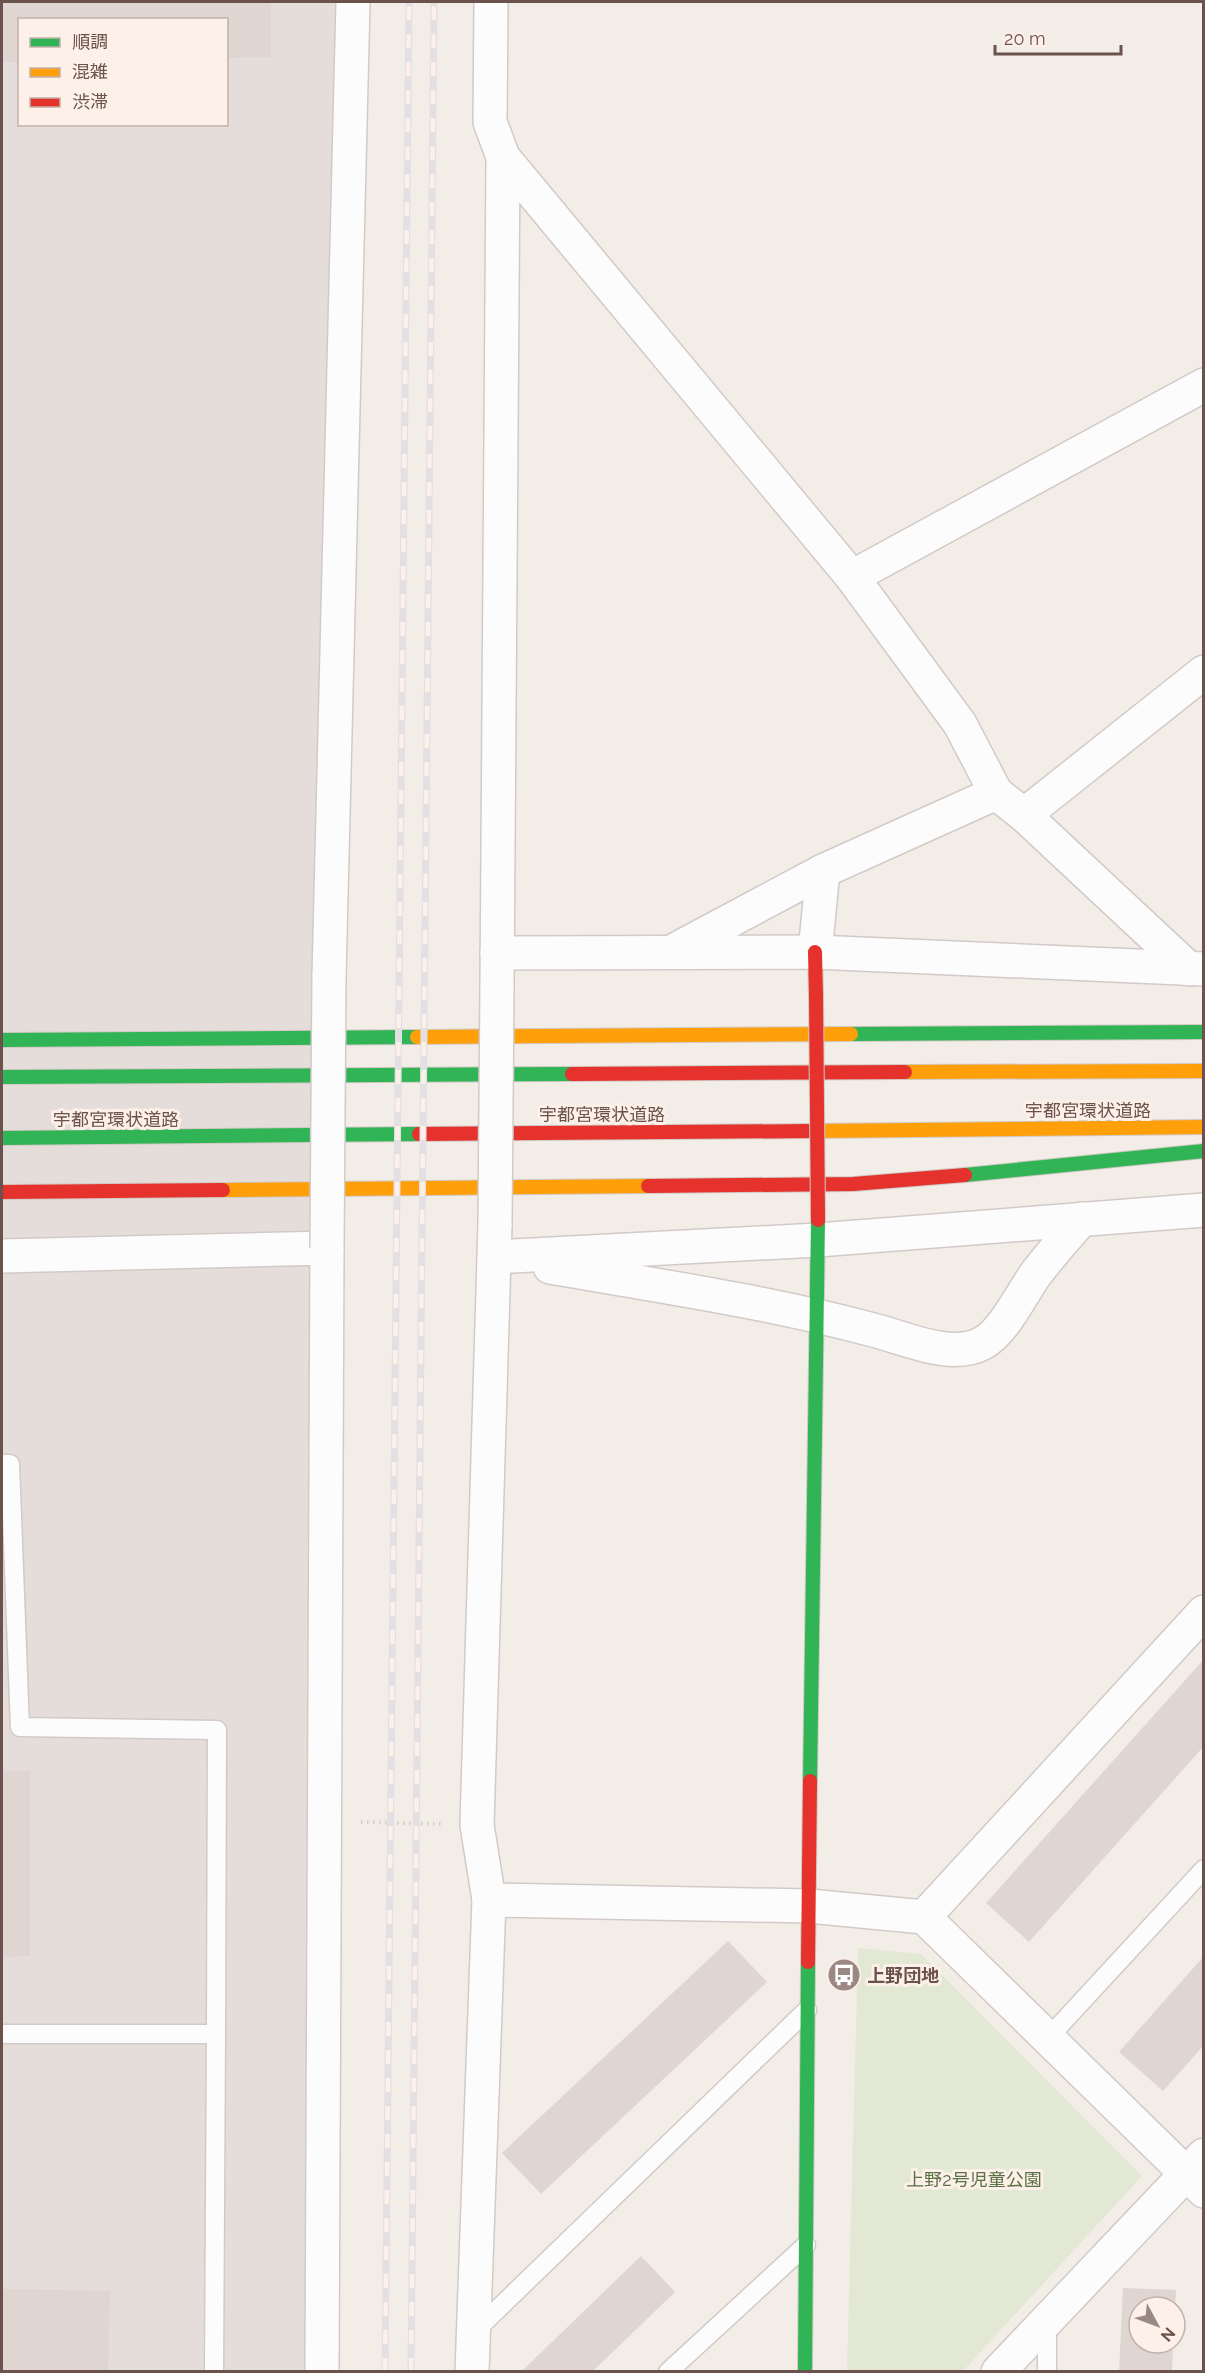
<svg xmlns="http://www.w3.org/2000/svg" width="1205" height="2373" font-family="Raleway,'Noto Sans JP',sans-serif">
	<style>
		.industrial { fill: #e5ddd9; fill-rule: evenodd }
		.green { fill: #e3e8d4 }
		.building { fill: #dfd5d1 }
		.lines { fill: none; stroke-linecap: round; stroke-linejoin: round }
		.lane-casing { stroke: #d2cac7; stroke-width: 21 }
		.street-casing { stroke: #d2cac7; stroke-width: 36 }
		.fast-casing { stroke: #d2c8c4; stroke-width: 16 }
		.slow-casing { stroke: #d2c8c4; stroke-width: 16 }
		.jam-casing { stroke: #d2c8c4; stroke-width: 16 }
		.path { stroke: #d4ccca; stroke-width: 4; stroke-dasharray: 1.5 4.5; stroke-linecap: butt }
		.lane { stroke: #fdfcfc; stroke-width: 18 }
		.street { stroke: #fdfcfc; stroke-width: 33 }
		.fast { stroke: #30b455; stroke-width: 14 }
		.slow { stroke: #ff9f0a; stroke-width: 14 }
		.jam { stroke: #e5322d; stroke-width: 14 }
		.rail-casing { stroke: #e2e0e3; stroke-width: 7 }
		.rail { stroke: #fcf0e8; stroke-width: 4.5; stroke-dasharray: 14; stroke-linecap: butt }
		.street-bridge-casing { stroke: #d2cac7; stroke-width: 36; stroke-linecap: butt }
		.jam-bridge-casing { stroke: #d2c8c4; stroke-width: 16; stroke-linecap: butt }
		.street-bridge { stroke: #fdfcfc; stroke-width: 33 }
		.jam-bridge { stroke: #e5322d; stroke-width: 14 }
		.labels { text-anchor: middle; dominant-baseline: central; stroke-width: 6; stroke-linejoin: round; paint-order: stroke }
		.street-label { font-size: 18px; fill: #6c524d; stroke: #fcf0e8 }
		.poi-label { font-size: 18px; font-weight: bold; fill: #6c524d; stroke: #fcf0e8; text-anchor: start }
		.park-label { font-size: 18px; fill: #5b7047; stroke: #fcf0e8 }
	</style>
	<rect width="100%" height="100%" fill="#f3ede8"/>
	<!-- industrial -->
	<path class="industrial" d="M2 2H352L309 2371 2 2372ZM20 20H226V124H20Z"/>
	<!-- green -->
	<path class="green" d="M858 1948 921 1954 1142 2176 963 2371H847Z"/>
	<!-- building -->
	<g class="building">
		<path d="M2 2H271V57L226 58V20H20V62H2Z"/>
		<path d="M1204 1659V1746L1029 1942 986 1903Z"/>
		<path d="M2 1771H30V1956L2 1957Z"/>
		<path d="M728 1941 767 1982 541 2194 502 2153Z"/>
		<path d="M1204 1956V2045L1163 2091 1119 2052Z"/>
		<path d="M641 2256 675 2292 592 2372H521Z"/>
		<path d="M1123 2288 1176 2290 1175 2307H1139V2343H1173L1172 2372H1119Z"/>
		<path d="M2 2289 110 2291 108 2372H2Z"/>
	</g>
	<g class="lines">
		<!-- lane casing -->
		<g class="lane-casing">
			<g id="lane">
				<path d="M2 1464H10L20 1727 217 1730 216 2034"/>
				<path d="M2 2034H216L214 2372"/>
				<path d="M1048 2038 1204 1869"/>
				<path d="M1047 2321V2372"/>
				<path d="M474 2332 807 2010"/>
				<path d="M668 2372 806 2245"/>
			</g>
		</g>
		<!-- street casing -->
		<g class="street-casing">
			<g id="street">
				<path d="M491 2 490 122 503 157"/>
				<path d="M996 793 1024 815 1189 969"/>
				<path d="M1024 815 1204 672"/>
				<path d="M675 950 823 871"/>
				<path d="M815 952 823 871 996 793 960 724 852 577 1204 385"/>
				<path d="M497 953 815 952 1204 969"/>
				<path d="M329 977 353 2"/>
				<path d="M497 986 503 157 852 577"/>
				<path d="M2 1256 327 1248 322 2372"/>
				<path d="M495 1257 818 1240 1204 1210"/>
				<path d="M550 1267C659 1286 770 1302 877 1331 907 1339 952 1360 983 1343 1004 1331 1021 1295 1035 1275 1050 1255 1066 1237 1082 1219"/>
				<path d="M489 1900 809 1906 924 1917 1204 2191"/>
				<path d="M924 1917 1204 1612"/>
				<path d="M472 2372 489 1900 477 1825 495 1224"/>
				<path d="M998 2372 1204 2155"/>
			</g>
		</g>
		<!-- fast casing -->
		<g class="fast-casing">
			<g id="fast">
				<path d="M851 1034 1204 1032"/>
				<path d="M2 1040 417 1037"/>
				<path d="M2 1077 572 1074"/>
				<path d="M2 1138 419 1134"/>
				<path d="M965 1175 1204 1151"/>
				<path d="M810 1781 818 1220"/>
				<path d="M805 2372 808 1962"/>
			</g>
		</g>
		<!-- slow casing -->
		<g class="slow-casing">
			<g id="slow">
				<path d="M417 1037 851 1034"/>
				<path d="M905 1072 1204 1071"/>
				<path d="M813 1131 1204 1127"/>
				<path d="M223 1190 648 1186"/>
			</g>
		</g>
		<!-- jam casing -->
		<g class="jam-casing">
			<g id="jam">
				<path d="M815 952 816 995"/>
				<path d="M572 1074 905 1072"/>
				<path d="M419 1134 813 1131"/>
				<path d="M648 1186 853 1184 965 1175"/>
				<path d="M2 1192 223 1190"/>
				<path d="M808 1962 810 1781"/>
			</g>
		</g>
		<!-- path -->
		<path class="path" d="M361 1822 441 1824"/>
		<!-- lane -->
		<use href="#lane" class="lane"/>
		<!-- street -->
		<use href="#street" class="street"/>
		<!-- fast -->
		<use href="#fast" class="fast"/>
		<!-- slow -->
		<use href="#slow" class="slow"/>
		<!-- jam -->
		<use href="#jam" class="jam"/>
		<!-- rail casing -->
		<g class="rail-casing">
			<g id="rail">
				<path d="M385 2372 409 2"/>
				<path d="M411 2372 434 2"/>
			</g>
		</g>
		<!-- rail -->
		<use href="#rail" class="rail"/>
		<!-- street-bridge casing -->
		<g class="street-bridge-casing">
			<g id="street-bridge">
				<path d="M495 1224 497 986"/>
				<path d="M327 1248 329 977"/>
			</g>
		</g>
		<!-- jam-bridge casing -->
		<g class="jam-bridge-casing">
			<path id="jam-bridge" d="M816 995 818 1220"/>
		</g>
		<!-- street-bridge -->
		<use href="#street-bridge" class="street-bridge"/>
		<!-- jam-bridge -->
		<use href="#jam-bridge" class="jam-bridge"/>
	</g>
	<!-- icons -->
	<defs>
		<g id="bus-disc" transform="scale(1.725)"><circle r="9.5" fill="#9b8883" stroke="#fcf0e8"/><path d="M-5-6H5V4H4V6H2V4H-2V6H-4V4H-5ZM-3.5-4V0h7V-4ZM-3.5 1.2v1.5H-2V1.2ZM2 1.2v1.5H3.5V1.2Z" fill="#fff"/></g>
	</defs>
	<g fill-rule="evenodd">
		<use href="#bus-disc" x="844" y="1975"/>
	</g>
	<g class="labels">
		<!-- street labels -->
		<g class="street-label">
			<text x="1088" y="1110">宇都宮環状道路</text>
			<text x="602" y="1114">宇都宮環状道路</text>
			<text x="116" y="1119">宇都宮環状道路</text>
		</g>
		<!-- poi labels -->
		<g class="poi-label">
			<text x="867" y="1975">上野団地</text>
		</g>
		<!-- park labels -->
		<g class="park-label">
			<text x="974" y="2179">上野2号児童公園</text>
		</g>
	</g>
	<!-- border -->
	<rect width="1205" height="2373" fill="none" stroke="#6c524d" stroke-width="6"/>
	<!-- legend -->
	<rect x="18" y="18" width="210" height="108" fill="#fcf0e8" stroke="#c2b1aa" stroke-width="1.5"/>
	<rect x="30" y="38" width="30" height="9" fill="#30b455" stroke="#c2b1aa" stroke-width="1.5"/>
	<text x="72" y="48" font-size="18" fill="#6c524d">順調</text>
	<rect x="30" y="68" width="30" height="9" fill="#ff9f0a" stroke="#c2b1aa" stroke-width="1.5"/>
	<text x="72" y="78" font-size="18" fill="#6c524d">混雑</text>
	<rect x="30" y="98" width="30" height="9" fill="#e5322d" stroke="#c2b1aa" stroke-width="1.5"/>
	<text x="72" y="108" font-size="18" fill="#6c524d">渋滞</text>
	<!-- north arrow -->
	<g transform="translate(1157 2325) rotate(131)"><circle r="28" fill="#fcf0e8" stroke="#c2b1aa" stroke-width="1.5"/>
	<path d="M0-4.5L10 22L0 15L-10 22Z" fill="#9b8883"/>
	<text y="-9" font-size="16" font-weight="bold" text-anchor="middle" fill="#6c524d">N</text>
	</g>
	<!-- scale -->
	<path d="M995 45v9h126v-9" fill="none" stroke="#6c524d" stroke-width="3"/>
	<text x="1004" y="45" font-size="18" fill="#6c524d" stroke="#fcf0e8" stroke-width="4.5" paint-order="stroke">20 m</text>
</svg>
